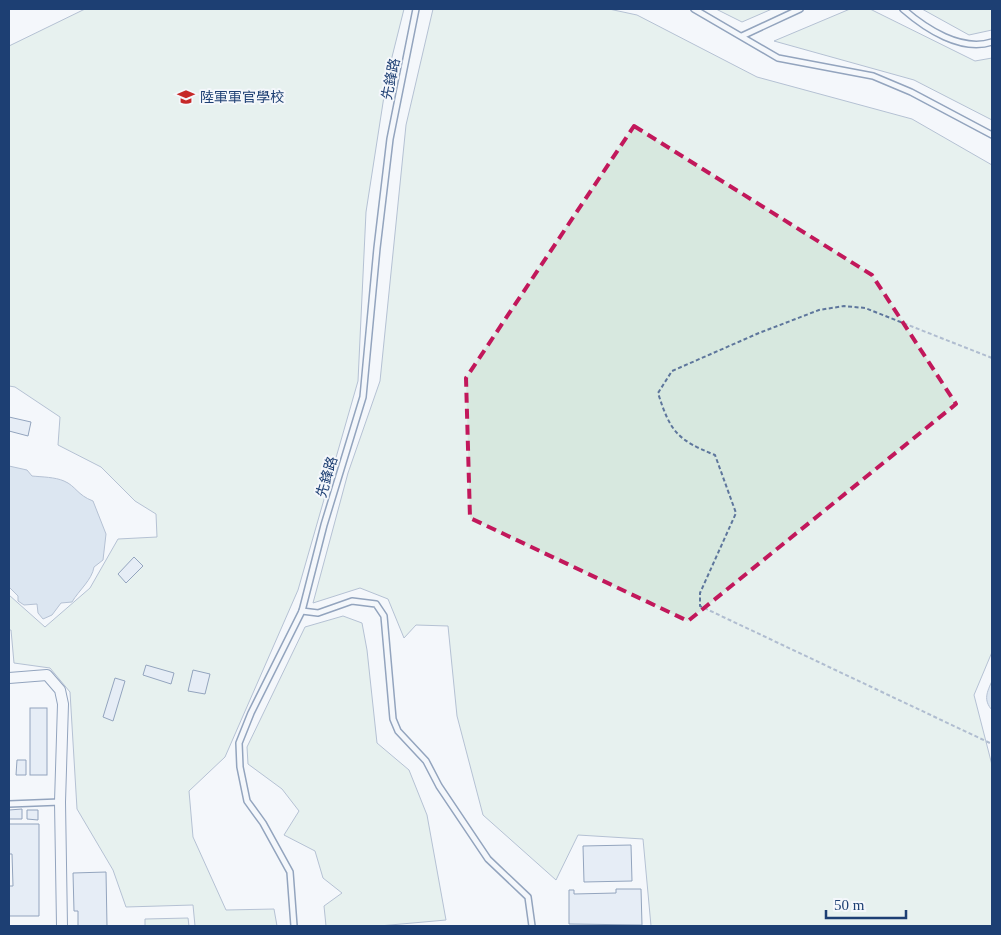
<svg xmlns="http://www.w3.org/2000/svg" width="1001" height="935" font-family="'Times New Roman','Noto Sans TC',serif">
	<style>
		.green { fill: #d7e8df; stroke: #687fa3 }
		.water { fill: #bed0e5; stroke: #687fa3 }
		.building { fill: #d5e0f0; stroke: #1d3f73 }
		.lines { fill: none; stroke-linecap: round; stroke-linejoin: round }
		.service-casing { stroke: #1d3f73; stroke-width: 8 }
		.minor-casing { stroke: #1d3f73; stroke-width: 12 }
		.path { stroke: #5e769c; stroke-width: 2; stroke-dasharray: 4 2.5; stroke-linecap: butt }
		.service { stroke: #f4f7fb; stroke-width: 5 }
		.minor { stroke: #f4f7fb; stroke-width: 10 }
		.marked { fill: none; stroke: #c2185b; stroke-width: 4; stroke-dasharray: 10 6; stroke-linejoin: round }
		.labels { text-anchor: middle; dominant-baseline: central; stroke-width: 4; stroke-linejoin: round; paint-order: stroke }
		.street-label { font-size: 14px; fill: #1d3f73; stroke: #f4f7fb }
		.poi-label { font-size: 14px; fill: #1d3f73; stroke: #f4f7fb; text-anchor: start }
	</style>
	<rect width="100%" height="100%" fill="#f4f7fb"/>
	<!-- green -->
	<g class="green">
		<path d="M85 9H404L387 77 366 212 358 381 298 590 225 757 189 791 193 837 226 910 274 909 277 926H195L193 905 126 907 113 870 77 809 70 692 50 668 14 663 11 630H9V595L45 627 90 588 118 539 157 537 156 514 135 501 101 467 58 445 60 417 15 387 9 386V46Z"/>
		<path d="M433 9H609L637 15 757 77 912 119 992 165V652L974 695 992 765V926H651L643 839 578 835 556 880 483 815 457 716 448 626 416 625 404 638 388 599 360 588 313 603 348 473 380 381 406 125Z"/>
		<path d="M716 9H772L742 22Z"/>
		<path d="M850 9H870L975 61 992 58V120L914 80 774 41Z"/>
		<path d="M922 9H992V30L969 35Z"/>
		<path d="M343 616 362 623 367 650 377 743 409 770 427 815 446 920 379 926H326L324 906 342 893 323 878 315 851 284 835 299 811 282 789 248 764 247 747 305 627Z"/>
		<path d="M188 918 189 926H145V919Z"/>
	</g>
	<!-- water -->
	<g class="water">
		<path d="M9 466 27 470 32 476C42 477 55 477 64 481 76 486 77 495 93 501L106 534 103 560 94 567C92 580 79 590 72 602L61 603 52 615 43 619 38 613 37 604 24 605 18 601V596L9 587Z"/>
		<path d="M992 681V710C983 700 987 692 992 681Z"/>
	</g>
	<!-- building -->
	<g class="building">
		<path d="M9 417 31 422 28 436 9 431Z"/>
		<path d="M134 557 143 566 126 583 118 574Z"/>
		<path d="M146 665 174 673 171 684 143 675Z"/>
		<path d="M193 670 210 674 205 694 188 691Z"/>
		<path d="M115 678 125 681 113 721 103 717Z"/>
		<rect x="30" y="708" width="17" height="67"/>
		<path d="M17 760H26V775H16Z"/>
		<path d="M22 809V819H9V810Z"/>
		<path d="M27 810H38V820L27 819Z"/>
		<path d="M9 824H39V916H9V886H13L12 854H9Z"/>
		<path d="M631 845 632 881 584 882 583 846Z"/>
		<path d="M106 872 107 926H78V911H74L73 873Z"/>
		<path d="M616 889H641L642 925 569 924V890H574V894L616 893Z"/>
	</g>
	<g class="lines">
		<!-- service casing -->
		<g class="service-casing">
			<g id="service">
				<path d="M694 9 778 58 873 76 911 92 992 135"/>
				<path d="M903 9C926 29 961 52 992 42"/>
				<path d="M742 36 800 9"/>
				<path d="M302 611 318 613 352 601 376 604 384 616 393 719 398 731 426 761 439 786 488 859 528 897 532 926"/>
				<path d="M9 804 60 802"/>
				<path d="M294 926 290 872 263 823 247 801 240 767 239 743 251 713 302 611 324 525 363 397 377 248 390 139 416 9"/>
			</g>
		</g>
		<!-- minor casing -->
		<g class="minor-casing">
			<path id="minor" d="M9 678 47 675 60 690 63 704 60 802 62 926"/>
		</g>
		<!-- path -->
		<path class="path" d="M992 358 865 308 844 306 819 310 759 333 672 371 658 393C670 431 677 440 715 455L736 513 700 593V606L992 744"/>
		<!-- service -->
		<use href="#service" class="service"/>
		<!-- minor -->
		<use href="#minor" class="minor"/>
	</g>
	<!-- marked area -->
	<path d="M0 0H1001V935H0ZM634 126 872 275 956 404 688 621 470 518 466 378Z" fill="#f4f7fb" fill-opacity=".55" fill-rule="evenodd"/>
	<path class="marked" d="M634 126 872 275 956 404 688 621 470 518 466 378Z"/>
	<!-- icons -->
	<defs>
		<g id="university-bare" transform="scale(1.35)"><path d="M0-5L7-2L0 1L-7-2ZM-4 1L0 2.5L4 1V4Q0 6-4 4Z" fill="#c62828" stroke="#f4f7fb" stroke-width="2.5" paint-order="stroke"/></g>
	</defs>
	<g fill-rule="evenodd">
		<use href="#university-bare" x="186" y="97"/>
	</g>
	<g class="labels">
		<!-- street labels -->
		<g class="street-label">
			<text transform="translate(391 79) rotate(-78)">先鋒路</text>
			<text transform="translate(327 477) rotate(-73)">先鋒路</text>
		</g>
		<!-- poi labels -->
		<g class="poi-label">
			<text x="200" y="97">陸軍軍官學校</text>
		</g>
	</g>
	<!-- border -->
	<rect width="1001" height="935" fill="none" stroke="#1d3f73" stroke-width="20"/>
	<!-- scale -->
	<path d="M826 910v8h80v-8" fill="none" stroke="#1d3f73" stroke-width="2.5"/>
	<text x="834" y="910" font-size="15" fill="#1d3f73" stroke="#f4f7fb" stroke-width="4" paint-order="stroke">50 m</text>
</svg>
